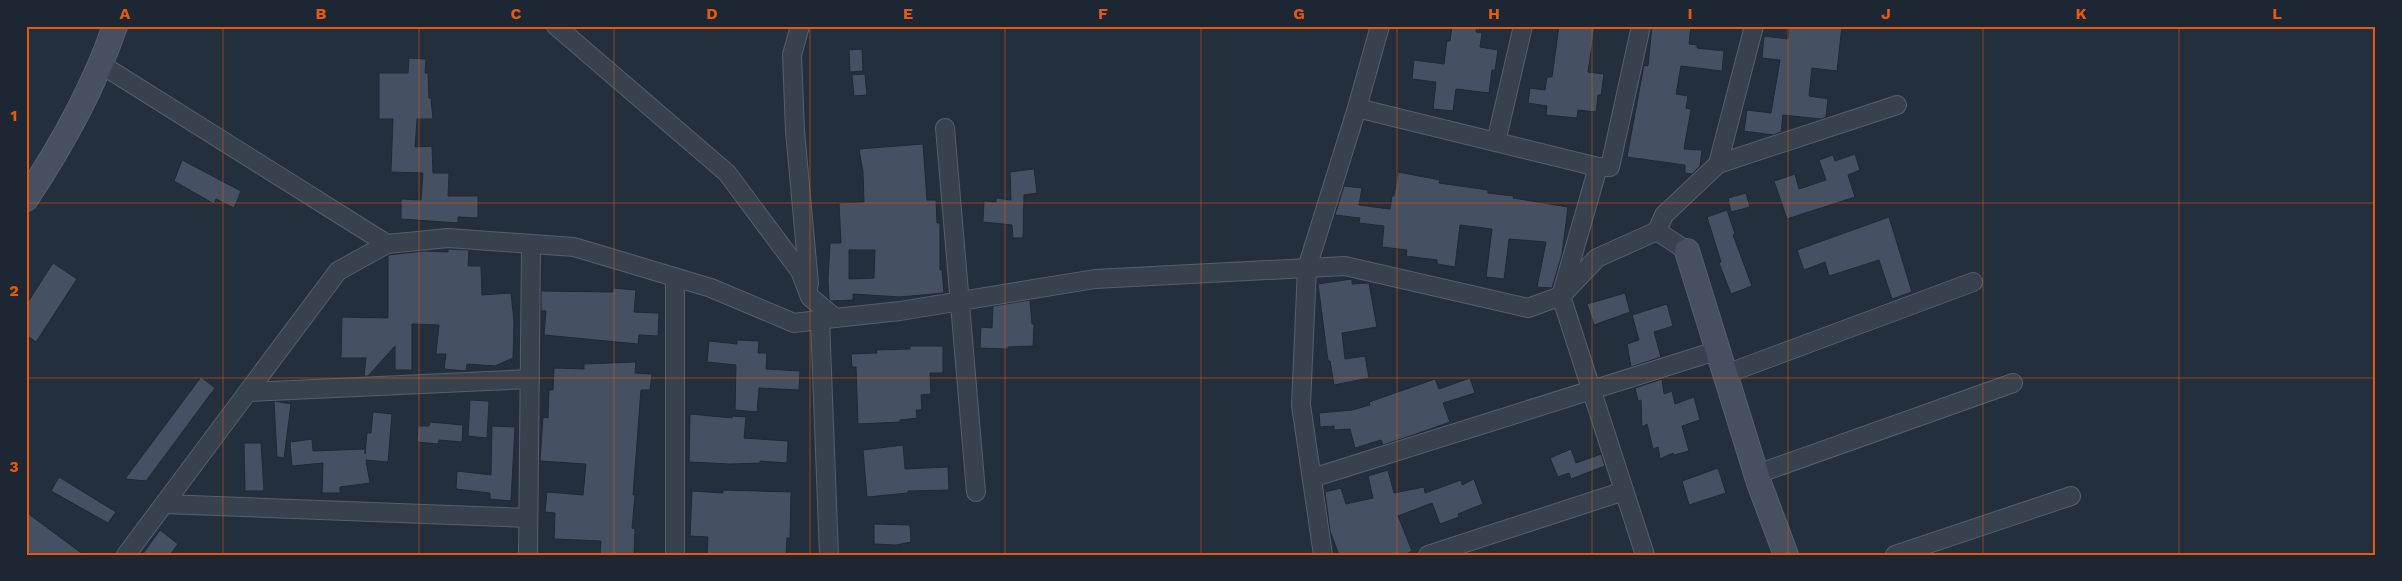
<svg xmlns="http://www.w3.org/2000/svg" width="2402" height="581" font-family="'Work Sans',sans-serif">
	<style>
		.building { fill: #455162; stroke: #1f2835; fill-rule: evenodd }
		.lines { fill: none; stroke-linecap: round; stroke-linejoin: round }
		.street-casing { stroke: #565f6c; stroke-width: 20 }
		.secondary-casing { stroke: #565f6c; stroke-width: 26 }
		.street { stroke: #38414e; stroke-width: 18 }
		.secondary { stroke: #465061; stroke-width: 24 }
		.grid { fill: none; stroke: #e8590c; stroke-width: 1; stroke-opacity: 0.55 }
		.neatline { fill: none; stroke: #e8590c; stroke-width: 2 }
		.grid-label { font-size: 16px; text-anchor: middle; font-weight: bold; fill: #e8590c }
	</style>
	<rect width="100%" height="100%" fill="#242f3e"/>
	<!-- building -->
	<g class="building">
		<path d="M1452 26H1477L1476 32 1482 33 1480 47 1498 50 1495 70H1492L1489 93 1456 89 1453 111 1433 109 1436 82 1412 79 1414 60 1444 64 1447 41H1450Z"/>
		<path d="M1559 26H1595L1588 72 1604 74 1601 95H1598L1596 112 1578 110 1577 118 1546 115 1547 106 1528 103 1530 88 1545 90 1547 77H1552Z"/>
		<path d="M1652 26H1691L1689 44 1697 45V48L1724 51 1722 71 1681 66 1676 94 1688 96 1686 108 1691 109 1684 149 1702 150 1700 166 1692 174 1685 173V165L1627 157 1644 65 1648 66Z"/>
		<path d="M1789 26H1842L1837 71 1812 68 1809 96 1828 99 1826 117 1821 119 1783 115 1781 132 1773 135 1744 131 1747 110 1771 113 1780 60 1762 58 1764 36 1788 39Z"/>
		<path d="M862 49 863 71 850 72 849 50Z"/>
		<path d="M409 58 426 59 425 73H428L429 98H431L433 119H417L415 147 432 146 433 173H449L448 196H478V218L458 217V223L401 219V199L421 200 423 173 391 172 393 119H379V73H408Z"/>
		<path d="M865 74 867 95 854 96 852 75Z"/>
		<path d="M923 144 927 200H936L937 223H940V270H942L944 293 900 297 853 294V300L831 301 829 299 828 279 830 243H841L839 203 864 202 863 172 859 149ZM849 250H875L874 278 849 279Z"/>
		<path d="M1855 154 1860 170 1848 175 1855 197 1787 219 1774 181 1795 174 1799 189 1826 180 1819 160 1833 155 1835 161Z"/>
		<path d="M182 160 241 191 234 208 216 199 214 204 174 181Z"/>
		<path d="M1034 169 1037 193 1024 195 1023 238H1013L1012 225 983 222 984 201 996 202V198L1011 200 1010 172Z"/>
		<path d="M1398 172 1440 180 1439 183 1488 190V193L1514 196 1513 198 1568 207 1562 254 1552 288 1537 287 1546 242 1509 239 1504 279 1486 277 1492 229 1460 225 1455 267 1437 264V260L1406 256 1407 250 1382 247 1384 226 1359 223 1360 218 1335 215 1344 186 1362 188 1359 205 1390 209 1392 196H1394Z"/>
		<path d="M1746 193 1750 207 1731 212 1728 198Z"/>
		<path d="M1727 210 1735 234 1733 235 1752 286 1731 294 1719 263 1721 262 1707 217Z"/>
		<path d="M1889 217 1912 292 1892 299 1879 260 1829 276 1825 262 1804 270 1797 250Z"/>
		<path d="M448 249 469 250 468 266H481L482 295 511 293 514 321 513 358 495 366 467 364 466 371 444 369 446 354H436L439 325 412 324V370H395V346L368 376H364L366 358H341L342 317 388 318V255L424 251 448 252Z"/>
		<path d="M53 263 77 279 36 342 26 335V305Z"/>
		<path d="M1352 279V284L1369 283 1377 327 1342 333 1345 359 1365 356 1369 378 1334 385 1330 361H1328L1318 284Z"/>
		<path d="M613 288 636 290 634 312 659 313 658 336 639 335 638 344 544 335 546 311H541V291L613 292Z"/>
		<path d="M1625 293 1630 312 1594 325 1587 304Z"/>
		<path d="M1030 300 1032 324H1034L1033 346 1008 347V349L980 348 981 327 992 328 993 306Z"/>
		<path d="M1667 304 1673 326 1654 332 1661 357 1631 367 1627 344 1639 340 1632 315Z"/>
		<path d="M737 340 759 341 758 353H767L766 369 800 371 799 390 759 388 757 412 735 410 736 365 707 362 709 341 737 344Z"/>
		<path d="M910 346H943V373H930L931 394 921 395 922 410H916L917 418 900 420V422L858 424 856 367H852L851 354 877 353 876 350 910 349Z"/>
		<path d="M636 362 635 373 652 374 650 390H641L633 495H635L632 528 635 529 634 555H600L601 541 554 539 555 513 545 512 547 492 583 495 586 464 540 461 543 417 548 418 549 390H553L554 368 584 369V364Z"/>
		<path d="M201 377 215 388 146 481 125 479Z"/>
		<path d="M1470 378 1475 393 1443 403 1450 422 1419 433 1383 445 1381 440 1355 448 1350 429 1334 430V426L1320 427 1319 413 1352 410 1370 405 1369 402 1435 379 1439 389Z"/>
		<path d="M1662 379 1664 394 1672 391 1675 404 1694 397 1700 420 1682 426 1689 451 1674 455 1673 453 1660 459 1658 447 1653 449 1647 424 1642 427 1641 400 1638 401 1635 388Z"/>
		<path d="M470 400 489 401 487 438 468 436Z"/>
		<path d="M274 401 291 404 284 458 277 457Z"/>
		<path d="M373 412 392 414 388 462 366 460 370 483 340 487V493H322L323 463 292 466 290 442 312 439 313 451 365 449V454L367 433H371Z"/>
		<path d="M690 414 732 418V416L746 417 744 438 788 441 787 463 760 461V463L730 464 689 462Z"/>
		<path d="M430 422 463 425 462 442 439 440 438 444 417 442 418 426H429Z"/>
		<path d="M492 426 515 427 511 501 490 499V493L456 489 457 471 491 475Z"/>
		<path d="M244 443H261L264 491H245Z"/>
		<path d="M903 445 905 469 948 467 949 490 908 491V493L867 497 863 450Z"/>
		<path d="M1571 449 1576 463 1601 454 1605 466 1571 479 1569 473 1558 477 1550 458Z"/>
		<path d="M1718 468 1726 493 1689 505 1682 481Z"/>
		<path d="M1388 470 1394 493 1424 487 1425 493 1461 480 1462 485 1474 479 1483 504 1458 514 1459 517 1440 524 1432 503 1398 516 1412 551 1404 555H1339L1330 531 1325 492 1341 488 1346 504 1373 498 1368 476Z"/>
		<path d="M59 477 116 512 108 523 51 491Z"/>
		<path d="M723 490 791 492 790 538H787L786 555H707L708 537 690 536 692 491 723 493Z"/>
		<path d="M26 512 84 555H32L26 550Z"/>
		<path d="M874 524 910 525 911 542 896 545 874 544Z"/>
		<path d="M160 530 178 544 170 555H142Z"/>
	</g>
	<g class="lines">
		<!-- street casing -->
		<g class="street-casing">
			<g id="street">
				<path d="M556 26 727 173 800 271 810 297 835 318 900 311 1095 279 1345 266 1528 308 1561 296 1597 258 1657 231 1687 251"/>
				<path d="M800 26 792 55 795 131 809 284"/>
				<path d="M1641 26 1610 167H1598L1561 296 1645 555"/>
				<path d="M102 65 387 244"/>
				<path d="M1357 108 1598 167"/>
				<path d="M945 128 976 492"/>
				<path d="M1496 142 1523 26"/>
				<path d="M1718 164 1897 105"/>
				<path d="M1657 231 1664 215 1718 164 1754 26"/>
				<path d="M820 320 829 555"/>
				<path d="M1726 374 1973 282"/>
				<path d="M248 392 530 379"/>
				<path d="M1757 474 2013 383"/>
				<path d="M1312 478 1719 350"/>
				<path d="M164 504 528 518"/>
				<path d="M126 555 338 271 387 244 448 238 574 247 711 288 794 323 835 318"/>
				<path d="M528 555 531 244"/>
				<path d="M675 555V278"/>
				<path d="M1323 555 1301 405 1307 268 1357 108 1380 26"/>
				<path d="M1428 555 1624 491"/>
				<path d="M1895 555 2071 496"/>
			</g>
		</g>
		<!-- secondary casing -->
		<g class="secondary-casing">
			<g id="secondary">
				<path d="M26 199C62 145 94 87 115 26"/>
				<path d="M1687 251 1759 483 1786 555"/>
			</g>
		</g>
		<!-- street -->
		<use href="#street" class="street"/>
		<!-- secondary -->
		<use href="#secondary" class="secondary"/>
	</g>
	<!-- grid -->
	<path class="grid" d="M223 26V555M419 26V555M614 26V555M810 26V555M1005 26V555M1201 26V555M1397 26V555M1592 26V555M1788 26V555M1983 26V555M2179 26V555M26 203H2376M26 378H2376"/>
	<!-- border -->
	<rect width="2402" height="581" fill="none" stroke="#1d2633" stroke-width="55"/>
	<rect x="28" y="28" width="2346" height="526" class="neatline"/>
	<g class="grid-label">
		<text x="125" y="19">A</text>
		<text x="321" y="19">B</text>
		<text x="516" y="19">C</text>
		<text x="712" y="19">D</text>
		<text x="908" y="19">E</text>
		<text x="1103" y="19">F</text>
		<text x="1299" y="19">G</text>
		<text x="1494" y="19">H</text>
		<text x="1690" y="19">I</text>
		<text x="1886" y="19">J</text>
		<text x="2081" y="19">K</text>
		<text x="2277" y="19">L</text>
		<text x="14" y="121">1</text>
		<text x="14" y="296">2</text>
		<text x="14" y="472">3</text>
	</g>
</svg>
